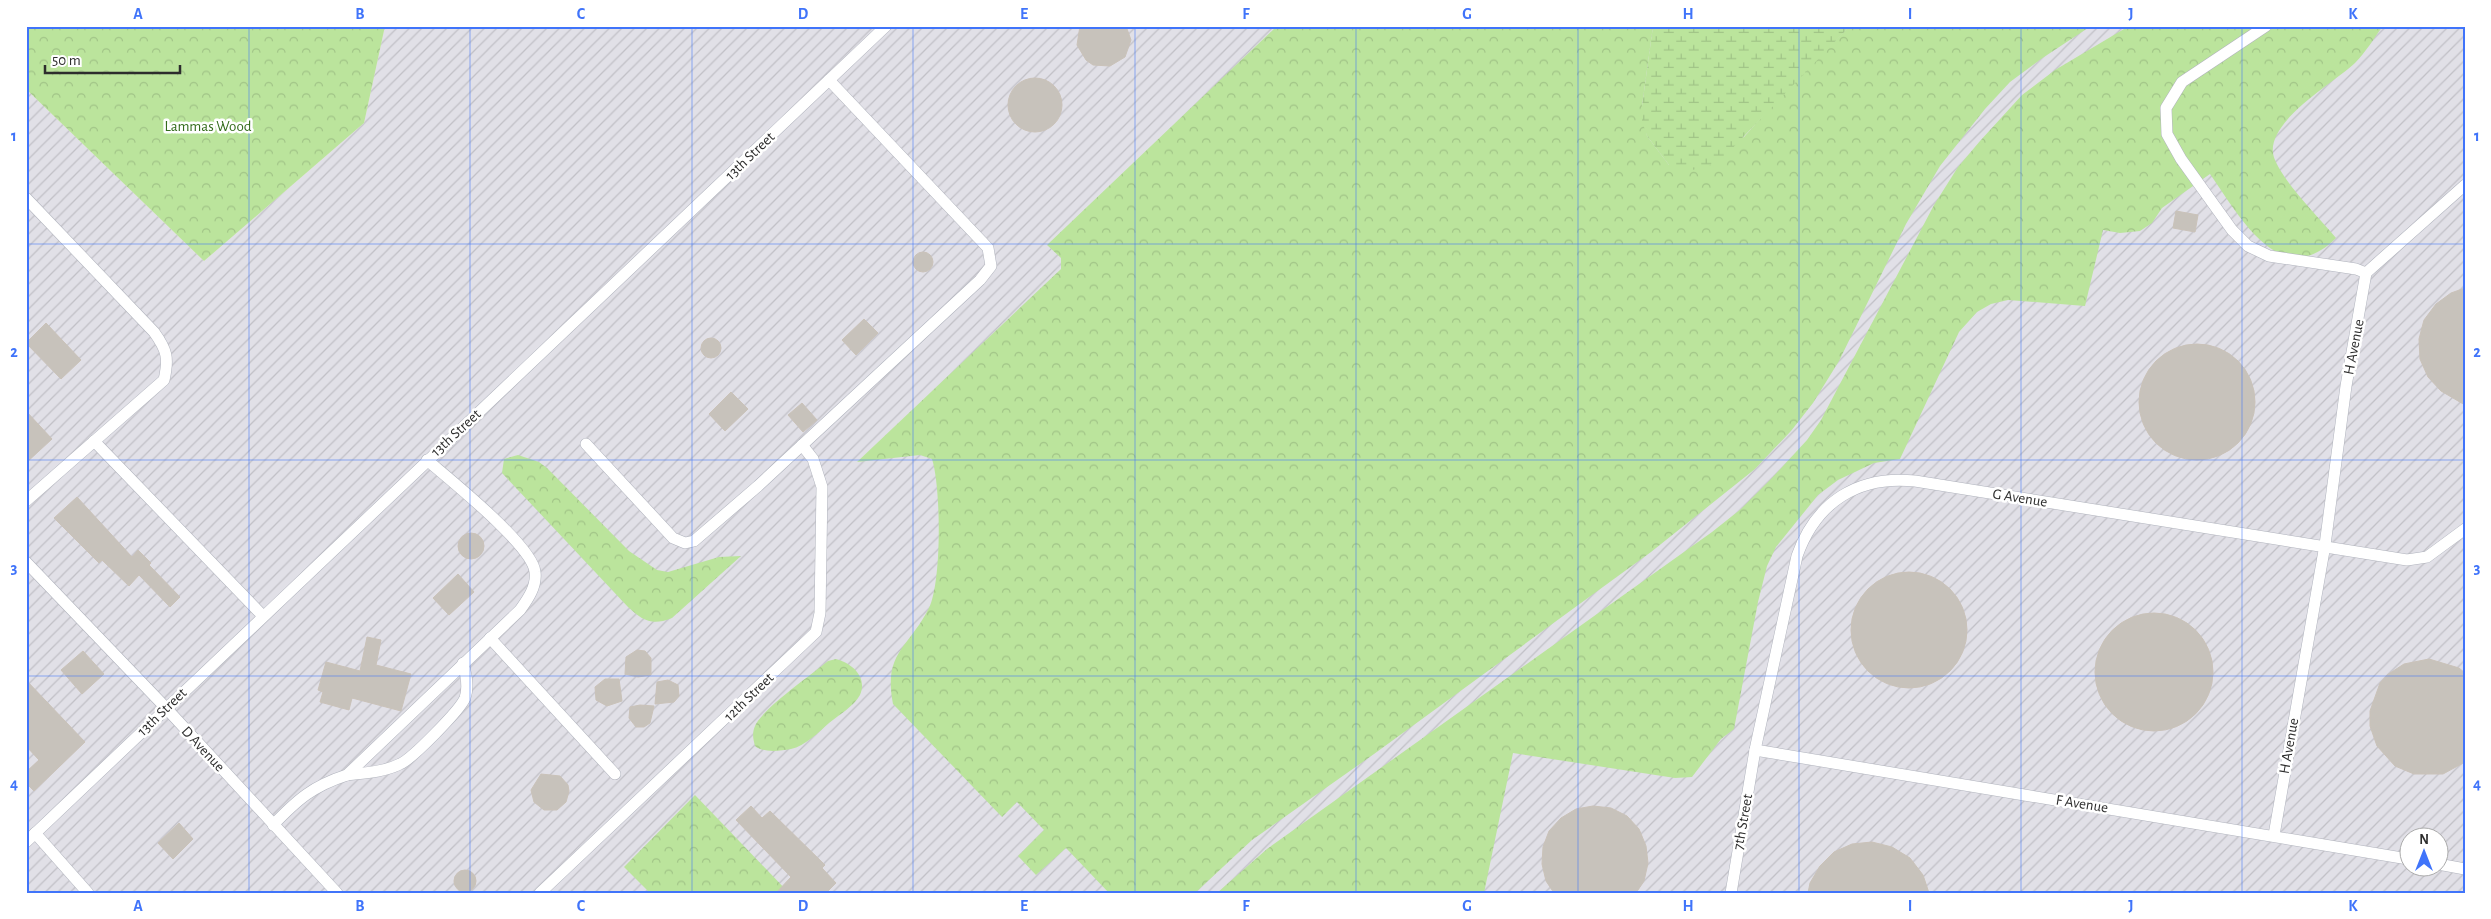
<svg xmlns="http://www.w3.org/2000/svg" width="2491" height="919" font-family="'Alegreya Sans',sans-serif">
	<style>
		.industrial { fill: url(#industrial-furrows); fill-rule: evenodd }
		.forest { fill: url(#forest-crowns) }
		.wetland { fill: url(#wetland-marsh) }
		.building { fill: #c7c2bb; stroke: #cac2b9 }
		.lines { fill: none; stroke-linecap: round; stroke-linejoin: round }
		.service-casing { stroke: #b0b3bd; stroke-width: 12 }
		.service { stroke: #fff; stroke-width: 11 }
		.grid { fill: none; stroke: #4074fa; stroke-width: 1; stroke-opacity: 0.55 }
		.labels { text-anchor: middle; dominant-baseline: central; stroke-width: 5; stroke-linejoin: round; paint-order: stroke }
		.park-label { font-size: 15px; fill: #336c1b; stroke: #fff }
		.street-label { font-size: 15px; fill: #2d2d2d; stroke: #fff }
		.neatline { fill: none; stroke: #4074fa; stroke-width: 2 }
		.grid-label { font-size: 16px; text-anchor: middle; font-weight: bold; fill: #4074fa }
	</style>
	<defs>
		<pattern id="industrial-furrows" width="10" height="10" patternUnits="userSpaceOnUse" patternTransform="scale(1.25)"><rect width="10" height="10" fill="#e1e0e7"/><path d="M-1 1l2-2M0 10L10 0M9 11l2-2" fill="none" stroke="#c1c0c6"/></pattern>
		<pattern id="forest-crowns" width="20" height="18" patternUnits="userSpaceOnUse" patternTransform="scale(1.25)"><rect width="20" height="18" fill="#bbe49c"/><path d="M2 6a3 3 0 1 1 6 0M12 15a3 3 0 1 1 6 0" fill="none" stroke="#a1c487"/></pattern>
		<pattern id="wetland-marsh" width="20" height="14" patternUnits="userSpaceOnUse" patternTransform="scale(1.25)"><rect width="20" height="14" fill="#bbe49c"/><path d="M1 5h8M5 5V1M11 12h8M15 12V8" fill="none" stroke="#a1c487"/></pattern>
	</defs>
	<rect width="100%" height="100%" fill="#eee6df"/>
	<!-- industrial -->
	<path class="industrial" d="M385 26H2465V893H26V89L204 261 364 123ZM2408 836H2438V866H2408Z"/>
	<!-- forest -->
	<g class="forest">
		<path d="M26 26H385L364 123 204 261 26 89Z"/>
		<path d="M1277 26H1653L1642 106 1647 136 1669 165 1744 137 1782 94 1850 26H2091L2041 59 2010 82 1985 109 1940 166 1906 224 1839 361 1813 403 1791 431 1755 469 1651 552 1374 754 1252 840 1195 893H1109L1066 848 1036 875 1018 856 1044 830 1017 802 1002 817 893 704C883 652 909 648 929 608 942 581 941 487 932 459L920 455 857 462 1061 269V258L1047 245Z"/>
		<path d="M2129 26H2383C2374 38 2366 52 2355 63 2334 83 2259 125 2275 160 2285 184 2318 216 2336 238 2280 294 2239 215 2210 174L2162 208 2152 223 2140 231 2120 233 2103 230 2085 306 2008 300 1991 304 1977 312 1959 332 1900 459 1874 463 1838 480 1818 495 1776 547 1767 566 1758 602 1734 729 1721 739 1692 777 1675 778 1513 753 1484 893H1217L1267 849 1712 532 1741 509 1771 479 1807 440 1821 420 1934 205 1958 167 1980 141 2022 95 2055 70Z"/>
		<path d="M518 455 539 462 547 468 629 551 657 570 668 572 719 557 741 556 672 618C652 626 643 621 628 607L502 473 504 459Z"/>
		<path d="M836 659C851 663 868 676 860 695 854 706 839 715 829 723 819 732 805 746 791 749 780 751 763 753 755 746 753 739 752 733 755 726 762 709 811 675 828 661Z"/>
		<path d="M695 795 789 893H650L624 867Z"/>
	</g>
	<!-- wetland -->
	<path class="wetland" d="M1653 26H1850L1724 157 1705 168 1684 171 1669 165 1647 136 1642 121V106Z"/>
	<!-- building -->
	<g class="building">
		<path d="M1080 26H1126L1131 40 1125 57 1110 66 1093 65 1086 60 1077 45Z"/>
		<circle cx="1035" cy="105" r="27"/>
		<path d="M2176 211 2198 215 2195 232 2173 228Z"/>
		<circle cx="923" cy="262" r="10"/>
		<path d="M2465 288V405L2441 391 2428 377 2420 359 2419 339 2424 320 2436 304 2451 293Z"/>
		<path d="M864 319 878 333 856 355 842 340Z"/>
		<path d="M46 323 81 360 61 379 26 343Z"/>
		<circle cx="711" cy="348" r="10"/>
		<circle cx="2197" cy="402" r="58"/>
		<path d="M731 392 748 409 725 431 709 414Z"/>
		<path d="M802 403 817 420 803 432 788 415Z"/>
		<path d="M26 411 52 439 26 463Z"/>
		<path d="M77 497 132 557 138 550 151 563 149 565 180 597 170 607 139 575 129 586 102 560 99 563 54 518Z"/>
		<circle cx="471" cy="546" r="13"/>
		<circle cx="1909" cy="630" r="58"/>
		<path d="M458 574 474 592 449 615 433 598Z"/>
		<circle cx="2154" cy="672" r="59"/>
		<path d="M367 637 381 640 376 665 411 674 401 711 352 698 349 710 320 702 323 692 318 690 326 662 360 671Z"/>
		<path d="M637 650 645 651 651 658V675L638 677 625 674 626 657Z"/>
		<path d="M83 651 104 674 82 694 61 670Z"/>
		<path d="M2429 659 2459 668 2465 673V762L2443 774H2414L2395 766 2377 746 2370 726V711L2380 683 2387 675 2404 664Z"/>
		<path d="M605 679H619L622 701 607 706 596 700 595 687Z"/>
		<path d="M26 680 85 742 34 791 26 783V772L39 760 26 746Z"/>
		<path d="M668 680 678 685 679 696 674 702 655 704 657 682Z"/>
		<path d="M640 705 654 706 650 723 644 727H636L629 718 630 707Z"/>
		<path d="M541 774 560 776 568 785 569 791 566 802 557 810H544L534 802 531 790Z"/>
		<path d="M751 806 762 818 770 811 825 865 822 868 836 883 826 893H776L791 877 736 820Z"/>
		<path d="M1593 806 1611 808 1627 816 1639 829 1646 846 1648 863 1644 881 1636 893H1554L1546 881 1542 864 1543 847 1549 831 1561 818 1576 809Z"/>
		<path d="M179 823 193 839 173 859 158 843Z"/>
		<path d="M1872 842 1892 847 1910 858 1923 875 1929 893H1808L1810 883 1820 866 1834 852 1852 844Z"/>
		<circle cx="465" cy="881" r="11"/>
	</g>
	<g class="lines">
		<!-- service casing -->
		<g class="service-casing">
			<g id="service">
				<path d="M2266 26 2182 82 2166 108 2167 134 2181 159 2232 230 2248 246 2269 256 2356 269 2366 273"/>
				<path d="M26 198 154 332C167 350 169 358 164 380L26 501"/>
				<path d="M2366 273 2465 185"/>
				<path d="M94 441 263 616"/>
				<path d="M586 444 673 538 685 543 694 541 758 486 980 280 991 266 988 248 829 80"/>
				<path d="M26 562 166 708 337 893"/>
				<path d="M490 638 615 774"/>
				<path d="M1755 750 2408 859"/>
				<path d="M347 775C364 773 384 772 400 764 412 759 460 710 465 698 469 687 466 674 463 663"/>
				<path d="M273 825C298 799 313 786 347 775L520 610C528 599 537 586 535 572 533 546 449 479 427 460"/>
				<path d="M35 833 88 893"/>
				<path d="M2274 835 2325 545 2346 386 2366 273"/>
				<path d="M26 842 886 26"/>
				<path d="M2438 864 2465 869"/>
				<path d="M540 893 816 632 820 613 822 487 813 459 802 445"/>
				<path d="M1731 893 1755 750 1797 556C1816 502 1858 475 1915 481L2407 560 2427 557 2465 529"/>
			</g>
		</g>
		<!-- service -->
		<use href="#service" class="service"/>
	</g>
	<!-- grid -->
	<path class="grid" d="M249 26V893M470 26V893M692 26V893M913 26V893M1135 26V893M1356 26V893M1578 26V893M1799 26V893M2021 26V893M2242 26V893M26 244H2465M26 460H2465M26 676H2465"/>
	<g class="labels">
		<!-- park labels -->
		<g class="park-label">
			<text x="208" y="126">Lammas Wood</text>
		</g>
		<!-- street labels -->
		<g class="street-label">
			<text transform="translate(750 156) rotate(-44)">13th Street</text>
			<text transform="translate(2354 347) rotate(-79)">H Avenue</text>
			<text transform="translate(456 433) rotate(-43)">13th Street</text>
			<text transform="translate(2020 498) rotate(9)">G Avenue</text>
			<text transform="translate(749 697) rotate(-44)">12th Street</text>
			<text transform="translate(162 712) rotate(-44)">13th Street</text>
			<text transform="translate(2289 746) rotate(-80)">H Avenue</text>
			<text transform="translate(203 749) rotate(47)">D Avenue</text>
			<text transform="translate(2082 804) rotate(9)">F Avenue</text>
			<text transform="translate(1743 822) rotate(-80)">7th Street</text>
		</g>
	</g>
	<!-- border -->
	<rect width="2491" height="919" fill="none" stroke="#ffffff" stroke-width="55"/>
	<!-- north arrow -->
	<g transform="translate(2424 852)"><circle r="24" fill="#ffffff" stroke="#ababab"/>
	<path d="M0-4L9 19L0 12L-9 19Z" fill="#4074fa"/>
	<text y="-8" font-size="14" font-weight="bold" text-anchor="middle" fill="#2d2d2d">N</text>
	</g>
	<!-- scale -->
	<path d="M45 65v8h135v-8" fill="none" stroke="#2d2d2d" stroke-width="2.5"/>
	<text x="52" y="65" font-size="15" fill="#2d2d2d" stroke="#ffffff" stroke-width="4" paint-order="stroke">50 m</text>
	<rect x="28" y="28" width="2436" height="864" class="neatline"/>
	<g class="grid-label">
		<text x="138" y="19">A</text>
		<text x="360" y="19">B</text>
		<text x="581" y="19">C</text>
		<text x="803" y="19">D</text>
		<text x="1024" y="19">E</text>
		<text x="1246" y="19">F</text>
		<text x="1467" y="19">G</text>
		<text x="1688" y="19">H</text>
		<text x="1910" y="19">I</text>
		<text x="2131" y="19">J</text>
		<text x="2353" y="19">K</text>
		<text x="14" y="141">1</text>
		<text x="2477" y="141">1</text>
		<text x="14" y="357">2</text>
		<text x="2477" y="357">2</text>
		<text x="14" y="573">3</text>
		<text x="2477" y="573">3</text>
		<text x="14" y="789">4</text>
		<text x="2477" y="789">4</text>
		<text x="138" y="911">A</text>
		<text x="360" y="911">B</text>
		<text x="581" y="911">C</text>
		<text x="803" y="911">D</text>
		<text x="1024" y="911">E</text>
		<text x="1246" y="911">F</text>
		<text x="1467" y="911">G</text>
		<text x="1688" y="911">H</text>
		<text x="1910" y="911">I</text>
		<text x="2131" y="911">J</text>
		<text x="2353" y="911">K</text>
	</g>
</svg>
